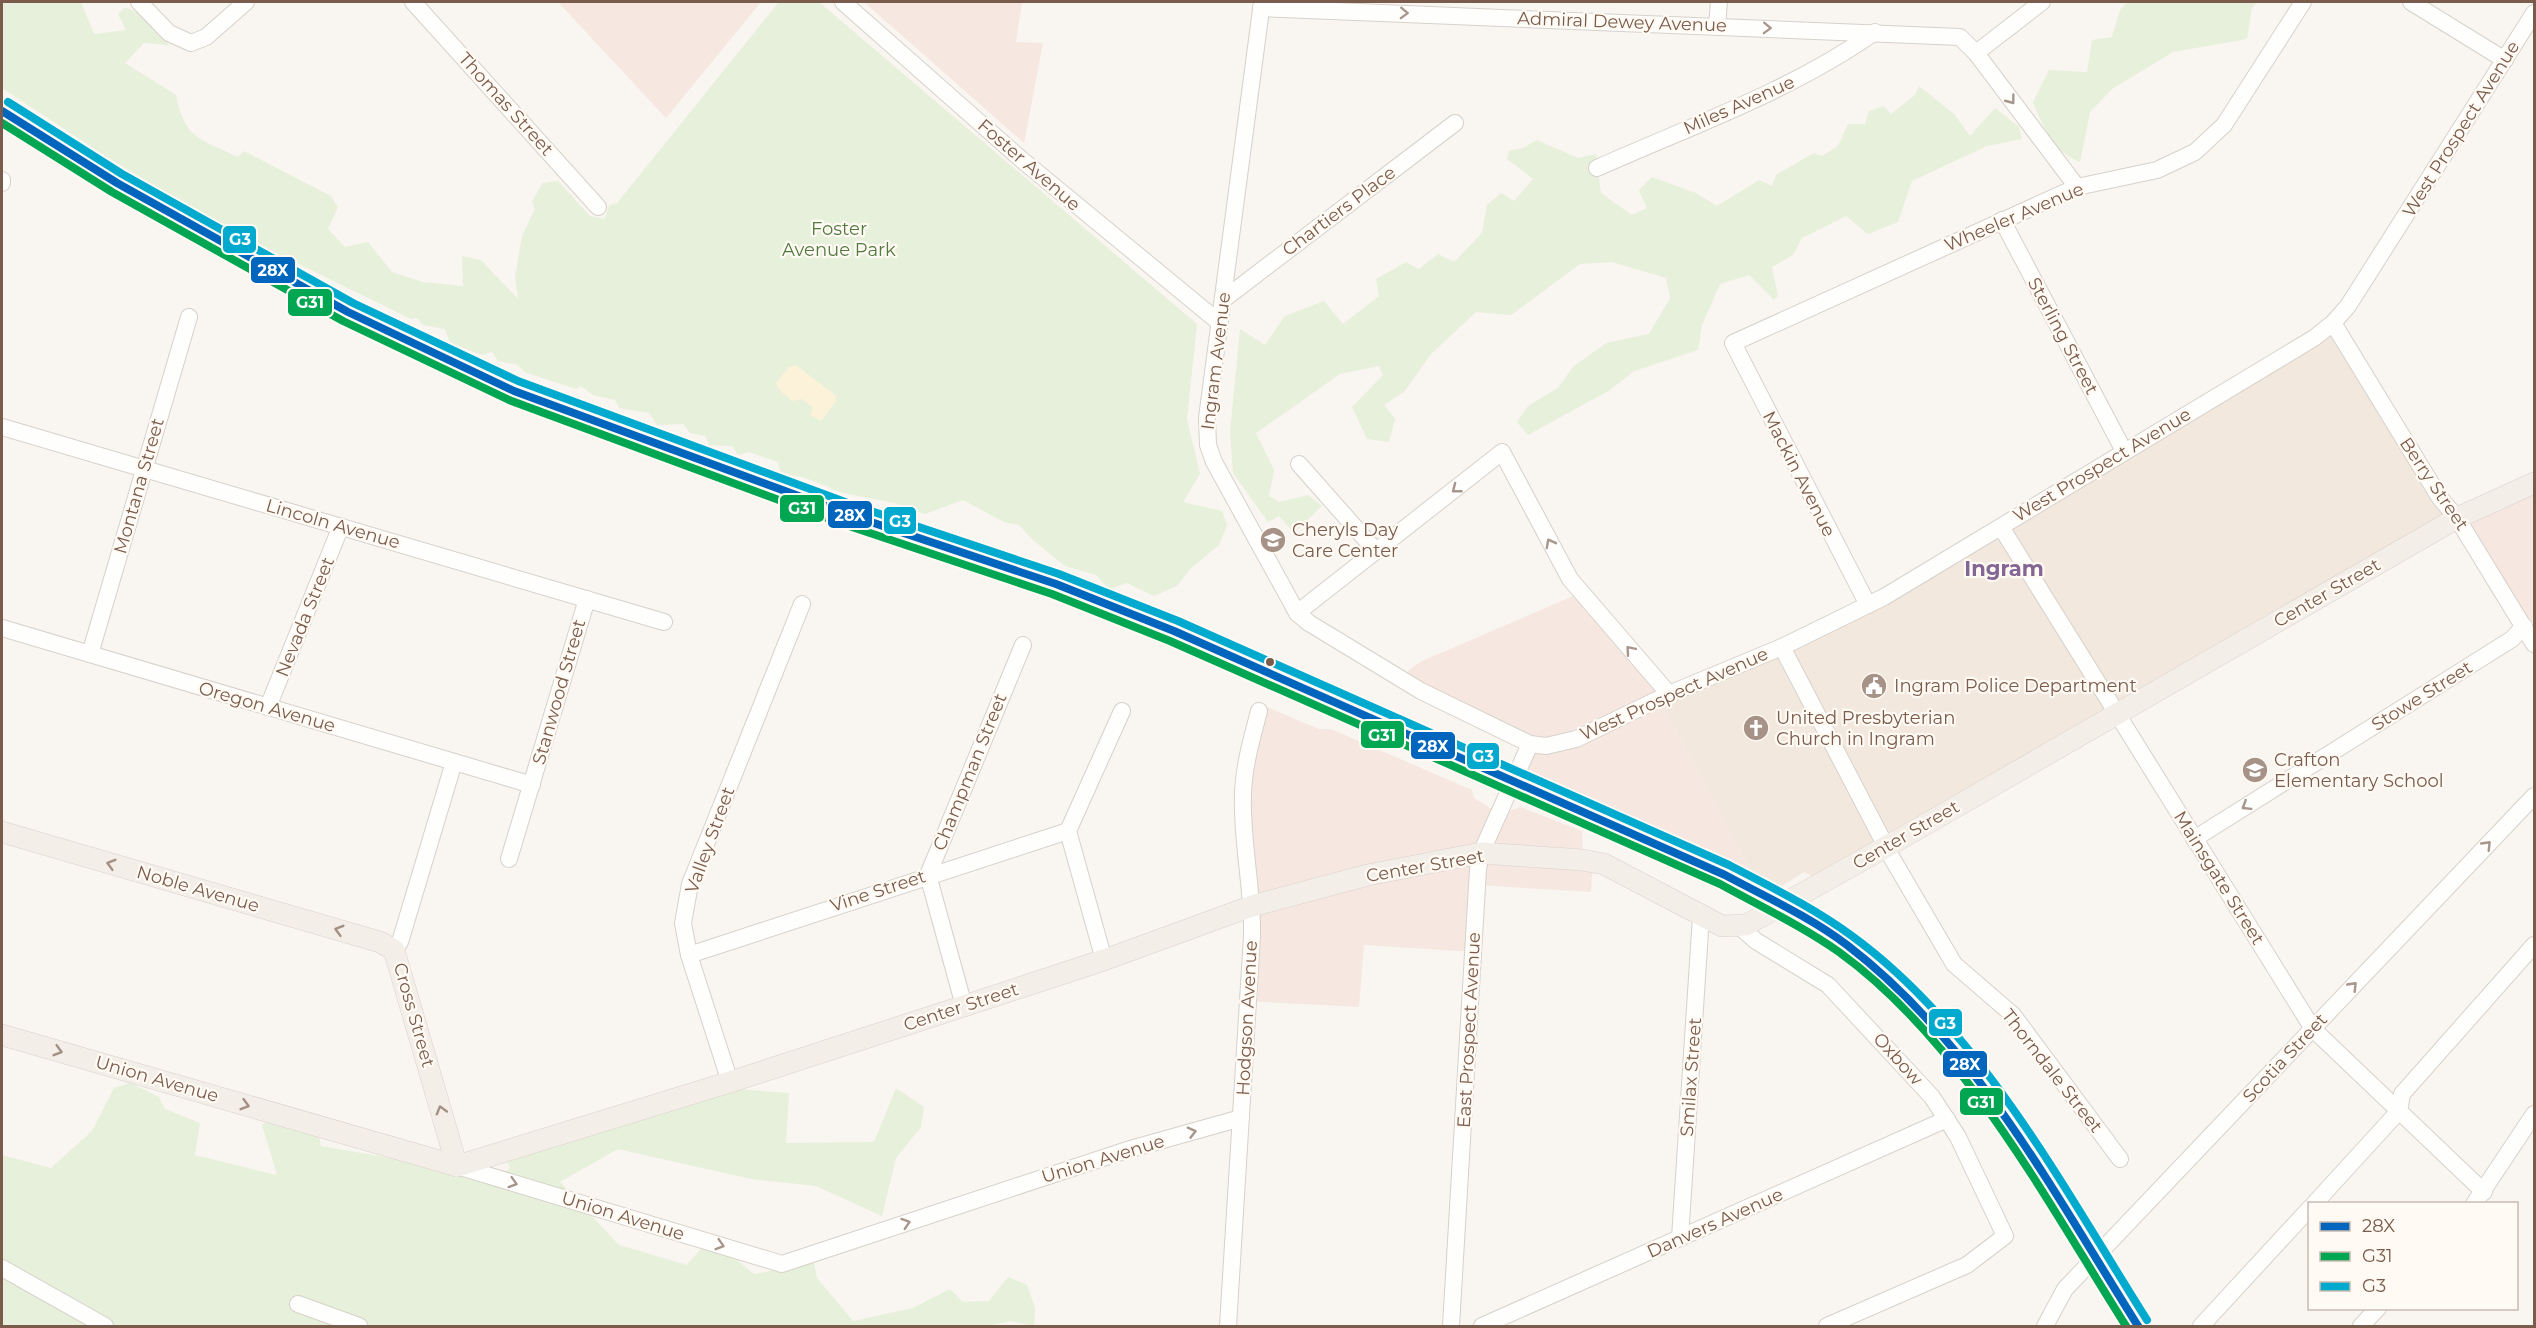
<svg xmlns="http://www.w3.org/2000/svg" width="2536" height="1328" font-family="Montserrat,sans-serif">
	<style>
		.residential { fill: #f2e8de }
		.commercial { fill: #f6e8e1 }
		.green { fill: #e7f0db }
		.sand { fill: #fbf2d9 }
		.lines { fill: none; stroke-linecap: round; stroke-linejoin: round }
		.minor-casing { stroke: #d7d1cb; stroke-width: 18 }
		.major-casing { stroke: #dad1cc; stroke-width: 22 }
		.minor { stroke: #fefefd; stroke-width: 16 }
		.major { stroke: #f3eee8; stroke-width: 21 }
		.bus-1-casing { stroke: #fffaf3; stroke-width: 12 }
		.bus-2-casing { stroke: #fffaf3; stroke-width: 12 }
		.bus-3-casing { stroke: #fffaf3; stroke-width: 12 }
		.bus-1 { stroke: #0065bd; stroke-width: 8 }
		.bus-2 { stroke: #00a651; stroke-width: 8 }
		.bus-3 { stroke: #00a9ce; stroke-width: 8 }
		.oneway { stroke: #a8958b }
		.oneway2 { stroke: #a48f83 }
		.bus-dot { fill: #7a5c4d; stroke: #fffaf3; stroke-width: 2 }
		.labels { text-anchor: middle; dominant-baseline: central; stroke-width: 4.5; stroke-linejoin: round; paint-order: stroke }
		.street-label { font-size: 18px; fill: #7a5c4d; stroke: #fffaf3 }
		.park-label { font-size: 18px; fill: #537a41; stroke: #fffaf3 }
		.poi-label { font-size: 18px; fill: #7a5c4d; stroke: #fffaf3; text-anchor: start }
		.quarter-label { font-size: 21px; font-weight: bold; fill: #846695; stroke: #fffaf3 }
		.line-badge { stroke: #fffaf3; stroke-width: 2 }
		.badge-label { font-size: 16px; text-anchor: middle; font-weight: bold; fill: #fff }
	</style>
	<rect width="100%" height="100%" fill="#f9f5f0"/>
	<!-- residential -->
	<path class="residential" d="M2333 323 2457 518 1824 882 1804 872 1780 887 1750 870 1659 699 1868 605Z"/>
	<!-- commercial -->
	<g class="commercial">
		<path d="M558 2H761L666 118Z"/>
		<path d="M864 2H1022L1016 42 1043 43 1024 143Z"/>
		<path d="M2534 483V620L2524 626 2457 518Z"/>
		<path d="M1580 593 1669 694 1659 699 1750 870 1535 773 1522 765 1530 744 1402 680 1409 670 1420 662Z"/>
		<path d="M1267 707 1319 729H1331L1472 790 1474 798 1500 814 1521 807 1582 831 1583 859 1593 861 1591 892 1477 885 1473 952 1364 945 1359 1007 1248 1001 1243 812 1259 711Z"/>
	</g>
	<!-- green -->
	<g class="green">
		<path d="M2 2H81L94 34 126 30 118 14 125 7 144 16 163 21 168 45 144 43 125 63 176 95C185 140 200 138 238 157L244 151 331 196 338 207 328 229 345 247 368 242 392 272 423 282 463 286 462 256 481 260 518 299 515 277 522 236 535 209 532 202 542 183 558 181 590 216 605 219 609 205 617 203 779 2H819L1197 324 1187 419 1200 474 1183 502 1222 511 1227 525 1219 545 1190 569 1177 586 1154 596 1127 583 1109 589 1096 575 1065 566 1034 541 1019 525 1004 522 963 500 925 514 894 503 843 493 803 477 781 474 778 462 749 452 738 455 732 446 709 445 705 436 690 433 683 424 657 425 649 413 619 408 615 400 593 395 581 386 576 389 524 372 518 365 498 361 492 352 482 355 450 343 445 329 423 325 417 318 411 319 221 226 107 157 2 88Z"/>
		<path d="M2127 2H2257L2252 8 2247 39 2173 52 2112 89 2090 112 2080 162C2054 152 2043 127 2033 102L2049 70 2087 72 2092 40 2112 37 2120 10Z"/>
		<path d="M1919 86 1954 114 1970 136 1995 108 2019 127 2022 139 1987 146 1912 181 1898 222 1868 234 1846 216 1802 238 1793 255 1772 267 1778 296 1774 300 1749 275 1720 284 1702 325 1698 350 1634 371 1610 390 1528 435 1517 422 1528 406 1558 388 1573 367 1606 343 1649 334 1670 298 1666 278 1612 262 1580 264 1511 315 1476 312 1430 355 1405 391 1384 405 1395 419 1389 442 1367 439 1352 407 1383 375 1379 366 1340 374 1256 433 1274 470 1269 496 1279 502 1308 495 1322 506 1294 533 1279 516 1268 522 1233 473 1230 432 1240 329 1265 345 1285 316 1324 301 1343 324 1379 296 1376 279 1406 262 1419 269 1438 254 1454 262 1482 233 1487 205 1501 193 1514 201 1533 179 1507 159 1509 151 1523 148 1537 140 1578 158 1596 154 1601 193 1632 215 1647 208 1639 190 1652 177 1696 193 1717 206 1759 180 1772 186 1776 175 1814 153 1822 156 1838 146 1848 124H1865L1869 111 1884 106 1891 114 1915 95Z"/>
		<path d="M130 1083 159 1097 165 1109 200 1123 195 1155 277 1175 262 1125 287 1107 315 1116 321 1146 425 1164 496 1185 510 1167 506 1161 684 1085 789 1093 786 1143 874 1142 896 1088 924 1107 921 1127 896 1158 882 1216 816 1186 751 1179 618 1149 560 1182 619 1245 687 1265 703 1246 737 1260 754 1274 814 1263 817 1278 853 1321 913 1308 950 1289 963 1302 989 1301 1008 1277 1027 1285 1035 1308 1034 1326 1010 1321 988 1326H2V1155L51 1168 92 1131 114 1088Z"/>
	</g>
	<!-- sand -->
	<path class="sand" d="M796 365 835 395 836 401 821 421 810 415 813 408 802 399 792 401 778 389 776 383 789 367Z"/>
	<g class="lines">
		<!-- minor casing -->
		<g class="minor-casing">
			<g id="minor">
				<path d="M139 2 169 33 191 43 206 37 246 2"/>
				<path d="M413 2 598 207"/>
				<path d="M843 2 1022 160 1220 323"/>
				<path d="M1262 2 1207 418 1208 445 1214 462 1290 600 1297 613 1309 623 1421 691 1530 744 1546 746 1576 739 1669 694 1782 647 1884 597 2314 338 2333 323 2348 306 2534 13"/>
				<path d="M2411 2 2505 60"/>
				<path d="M1261 8 1960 37 1976 53 2077 187"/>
				<path d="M1717 26 1719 2"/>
				<path d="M1976 53 2042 2"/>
				<path d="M1597 168C1691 126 1791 91 1875 32"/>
				<path d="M2 183V180"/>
				<path d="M2002 220 2124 451"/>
				<path d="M1224 299 1455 123"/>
				<path d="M2333 323 2440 498 2457 518 2534 644"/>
				<path d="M2 427 664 622"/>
				<path d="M1299 464 1376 551"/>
				<path d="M2001 527 2313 1029 2484 1192"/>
				<path d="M1868 605 1733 343 2077 187 2157 170 2195 152 2224 125 2303 2"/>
				<path d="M1297 613 1502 452 1570 579 1669 694"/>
				<path d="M2 628 532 785"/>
				<path d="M1782 647 1893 860 1954 964 2013 1015 2120 1159"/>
				<path d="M90 654 189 317"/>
				<path d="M268 707 341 526"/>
				<path d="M2194 839 2512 639 2524 626"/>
				<path d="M509 859 587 599"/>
				<path d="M1739 926 1756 941 1828 985 1932 1097 1958 1137 2005 1236 1967 1265 1827 1326"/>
				<path d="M394 950 400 942 454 762"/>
				<path d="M689 955 1068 831"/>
				<path d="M1104 960 1068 831 1122 711"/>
				<path d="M964 1006 928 875 1023 645"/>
				<path d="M730 1082 689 955 683 923 690 884 802 604"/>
				<path d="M457 1166 782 1264 1127 1150 1241 1118"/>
				<path d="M2314 1204 2399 1111 2402 1094 2534 945"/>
				<path d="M2474 1204 2534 1114"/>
				<path d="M1680 1238 1701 916"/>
				<path d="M2 1268 105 1326"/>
				<path d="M298 1304 359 1326"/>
				<path d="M1228 1326 1252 936C1253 888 1241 840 1243 793 1244 765 1252 738 1259 711"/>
				<path d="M1451 1326 1478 869 1481 853 1530 744"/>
				<path d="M1482 1326 1947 1119"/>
				<path d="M2045 1326 2065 1289 2534 796"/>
				<path d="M2201 1326 2310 1208"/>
				<path d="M2361 1326 2378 1308"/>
			</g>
		</g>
		<!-- major casing -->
		<g class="major-casing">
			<g id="major">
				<path d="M2 832 380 942 394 950 457 1166"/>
				<path d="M2 1035 457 1166"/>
				<path d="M457 1166 730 1082 964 1006 1104 960 1252 906 1368 875 1481 853 1582 860 1604 864 1722 926 1746 925 1900 839 2457 518 2534 483"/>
			</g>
		</g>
		<!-- minor -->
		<use href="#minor" class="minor"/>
		<!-- major -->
		<use href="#major" class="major"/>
		<!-- bus-1 casing -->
		<g class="bus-1-casing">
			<path id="bus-1" d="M2 111 117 183 348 312 514 391 853 516 1056 584 1174 631 1725 875C1766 897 1810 917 1847 945 1975 1043 2054 1193 2138 1326"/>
		</g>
		<!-- bus-2 casing -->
		<g class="bus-2-casing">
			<path id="bus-2" d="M2 123 112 192 343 321 509 400 849 526 1052 594 1170 641 1720 884C1760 906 1802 926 1839 952 1962 1041 2046 1200 2126 1326"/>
		</g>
		<!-- bus-3 casing -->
		<g class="bus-3-casing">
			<path id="bus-3" d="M8 102 122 174 353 303 518 381 856 506 1059 574 1178 621 1729 865C1771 887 1814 908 1852 936 1980 1029 2064 1189 2147 1320"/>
		</g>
		<!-- bus-1 -->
		<use href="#bus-1" class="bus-1"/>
		<!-- bus-2 -->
		<use href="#bus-2" class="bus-2"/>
		<!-- bus-3 -->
		<use href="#bus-3" class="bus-3"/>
	</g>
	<!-- one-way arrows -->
	<defs><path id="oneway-chevron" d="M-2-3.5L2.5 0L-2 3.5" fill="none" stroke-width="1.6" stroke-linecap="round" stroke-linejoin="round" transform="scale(1.5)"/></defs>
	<g class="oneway">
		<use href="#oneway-chevron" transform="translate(1404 13) rotate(2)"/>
		<use href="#oneway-chevron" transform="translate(1767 28) rotate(2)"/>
		<use href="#oneway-chevron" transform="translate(2011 100) rotate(53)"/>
		<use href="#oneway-chevron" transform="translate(1456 489) rotate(142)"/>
		<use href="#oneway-chevron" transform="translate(1550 543) rotate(-118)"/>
		<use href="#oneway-chevron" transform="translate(1630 650) rotate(-131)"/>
		<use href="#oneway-chevron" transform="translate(2246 806) rotate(148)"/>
		<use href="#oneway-chevron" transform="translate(2487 845) rotate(-46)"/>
		<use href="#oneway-chevron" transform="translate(2353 986) rotate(-46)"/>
		<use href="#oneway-chevron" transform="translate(1192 1132) rotate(-15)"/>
		<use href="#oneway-chevron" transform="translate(513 1183) rotate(17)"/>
		<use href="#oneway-chevron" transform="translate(906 1223) rotate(-18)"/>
		<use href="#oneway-chevron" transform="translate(720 1245) rotate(17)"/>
	</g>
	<g class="oneway2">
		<use href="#oneway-chevron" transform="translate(111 864) rotate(-164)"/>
		<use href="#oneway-chevron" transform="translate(339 930) rotate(-164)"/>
		<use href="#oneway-chevron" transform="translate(58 1051) rotate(16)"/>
		<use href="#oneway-chevron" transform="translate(245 1105) rotate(16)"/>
		<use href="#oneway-chevron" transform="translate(441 1110) rotate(-106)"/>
	</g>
	<!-- icons -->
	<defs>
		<g id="school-disc" transform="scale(1.35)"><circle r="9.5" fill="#a69286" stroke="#fffaf3"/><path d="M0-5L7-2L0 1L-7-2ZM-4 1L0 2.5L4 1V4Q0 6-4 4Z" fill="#fff"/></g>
		<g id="civic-disc" transform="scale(1.35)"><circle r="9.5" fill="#a69286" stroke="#fffaf3"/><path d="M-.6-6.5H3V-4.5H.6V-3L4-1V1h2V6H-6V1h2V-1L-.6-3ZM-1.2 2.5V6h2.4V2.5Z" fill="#fff"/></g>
		<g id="church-disc" transform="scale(1.35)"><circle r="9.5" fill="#a69286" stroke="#fffaf3"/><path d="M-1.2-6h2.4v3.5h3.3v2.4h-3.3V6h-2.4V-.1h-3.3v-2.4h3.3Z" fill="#fff"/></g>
	</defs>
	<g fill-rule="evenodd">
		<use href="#school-disc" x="1273" y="540"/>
		<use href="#civic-disc" x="1874" y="686"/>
		<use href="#church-disc" x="1756" y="728"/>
		<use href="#school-disc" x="2255" y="770"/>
	</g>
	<!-- markers -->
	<circle class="bus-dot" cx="1270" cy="662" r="5"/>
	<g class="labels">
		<!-- street labels -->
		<g class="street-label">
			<text transform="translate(1622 22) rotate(2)">Admiral Dewey Avenue</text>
			<text transform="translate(506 104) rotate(48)">Thomas Street</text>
			<text transform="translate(1739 105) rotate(-24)">Miles Avenue</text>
			<text transform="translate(2461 129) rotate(-58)">West Prospect Avenue</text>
			<text transform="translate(1029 165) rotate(41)">Foster Avenue</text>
			<text transform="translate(1339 211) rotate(-37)">Chartiers Place</text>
			<text transform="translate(2014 217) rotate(-23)">Wheeler Avenue</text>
			<text transform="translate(2063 336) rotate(62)">Sterling Street</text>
			<text transform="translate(1216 361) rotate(-83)">Ingram Avenue</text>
			<text transform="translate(2102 465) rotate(-31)">West Prospect Avenue</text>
			<text transform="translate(1799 474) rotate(63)">Mackin Avenue</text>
			<text transform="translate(2434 484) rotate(56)">Berry Street</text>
			<text transform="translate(139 486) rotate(-74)">Montana Street</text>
			<text transform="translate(333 524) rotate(16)">Lincoln Avenue</text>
			<text transform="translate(2327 593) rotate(-30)">Center Street</text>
			<text transform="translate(305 617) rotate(-68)">Nevada Street</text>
			<text transform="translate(559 692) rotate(-74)">Stanwood Street</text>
			<text transform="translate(1674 694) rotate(-24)">West Prospect Avenue</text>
			<text transform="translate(2422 696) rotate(-32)">Stowe Street</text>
			<text transform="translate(267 707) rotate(16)">Oregon Avenue</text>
			<text transform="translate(970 772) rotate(-68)">Champman Street</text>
			<text transform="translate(1906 835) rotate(-30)">Center Street</text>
			<text transform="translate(710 840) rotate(-70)">Valley Street</text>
			<text transform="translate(1425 866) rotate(-10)">Center Street</text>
			<text transform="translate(2219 878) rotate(58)">Mainsgate Street</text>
			<text transform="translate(198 889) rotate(16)">Noble Avenue</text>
			<text transform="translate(878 891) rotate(-18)">Vine Street</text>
			<text transform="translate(961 1007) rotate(-18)">Center Street</text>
			<text transform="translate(414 1015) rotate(74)">Cross Street</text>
			<text transform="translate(1247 1018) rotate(-87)">Hodgson Avenue</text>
			<text transform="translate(1469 1030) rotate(-87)">East Prospect Avenue</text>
			<text transform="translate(2285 1058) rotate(-47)">Scotia Street</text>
			<text transform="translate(1898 1059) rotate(48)">Oxbow</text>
			<text transform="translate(2052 1071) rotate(52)">Thorndale Street</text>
			<text transform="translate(1691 1077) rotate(-86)">Smilax Street</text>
			<text transform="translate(157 1079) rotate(16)">Union Avenue</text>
			<text transform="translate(1103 1159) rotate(-17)">Union Avenue</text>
			<text transform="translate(623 1216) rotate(17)">Union Avenue</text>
			<text transform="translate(1715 1223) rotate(-24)">Danvers Avenue</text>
		</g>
		<!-- park labels -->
		<g class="park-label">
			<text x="839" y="229">Foster<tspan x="839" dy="21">Avenue Park</tspan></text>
		</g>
		<!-- poi labels -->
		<g class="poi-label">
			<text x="1292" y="530">Cheryls Day<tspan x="1292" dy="21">Care Center</tspan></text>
			<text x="1894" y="686">Ingram Police Department</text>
			<text x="1776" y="718">United Presbyterian<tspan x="1776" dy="21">Church in Ingram</tspan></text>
			<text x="2274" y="760">Crafton<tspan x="2274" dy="21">Elementary School</tspan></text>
		</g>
		<!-- quarter labels -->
		<g class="quarter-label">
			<text x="2004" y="568">Ingram</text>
		</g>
	</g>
	<g class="line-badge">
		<rect x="222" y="225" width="35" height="29" rx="6" fill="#00a9ce"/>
		<rect x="250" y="256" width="46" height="28" rx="6" fill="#0065bd"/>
		<rect x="287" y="288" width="46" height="29" rx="6" fill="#00a651"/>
		<rect x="779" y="494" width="46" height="29" rx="6" fill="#00a651"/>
		<rect x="827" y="500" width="46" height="29" rx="6" fill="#0065bd"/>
		<rect x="883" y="506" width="34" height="29" rx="6" fill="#00a9ce"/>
		<rect x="1360" y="720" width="45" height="29" rx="6" fill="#00a651"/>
		<rect x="1410" y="731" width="46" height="29" rx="6" fill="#0065bd"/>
		<rect x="1466" y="742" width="34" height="28" rx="6" fill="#00a9ce"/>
		<rect x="1928" y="1008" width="35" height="29" rx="6" fill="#00a9ce"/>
		<rect x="1942" y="1050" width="46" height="28" rx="6" fill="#0065bd"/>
		<rect x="1959" y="1087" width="45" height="29" rx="6" fill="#00a651"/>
	</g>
	<g class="badge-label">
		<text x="240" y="245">G3</text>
		<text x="273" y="276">28X</text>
		<text x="310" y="308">G31</text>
		<text x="802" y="514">G31</text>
		<text x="850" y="521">28X</text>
		<text x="900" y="527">G3</text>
		<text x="1382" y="741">G31</text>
		<text x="1433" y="752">28X</text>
		<text x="1483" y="762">G3</text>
		<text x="1945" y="1029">G3</text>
		<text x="1965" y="1070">28X</text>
		<text x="1981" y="1108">G31</text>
	</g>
	<!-- border -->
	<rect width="2536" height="1328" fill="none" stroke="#7a5c4d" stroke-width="6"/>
	<!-- legend -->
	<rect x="2308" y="1202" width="210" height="108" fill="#fffaf3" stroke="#cabbb1" stroke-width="1.5"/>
	<rect x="2320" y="1222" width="30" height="9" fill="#0065bd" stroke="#cabbb1" stroke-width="1.5"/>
	<text x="2362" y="1232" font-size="18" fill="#7a5c4d">28X</text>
	<rect x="2320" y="1252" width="30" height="9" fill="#00a651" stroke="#cabbb1" stroke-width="1.5"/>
	<text x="2362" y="1262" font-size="18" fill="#7a5c4d">G31</text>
	<rect x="2320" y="1282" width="30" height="9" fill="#00a9ce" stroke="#cabbb1" stroke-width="1.5"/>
	<text x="2362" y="1292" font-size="18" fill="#7a5c4d">G3</text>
</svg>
